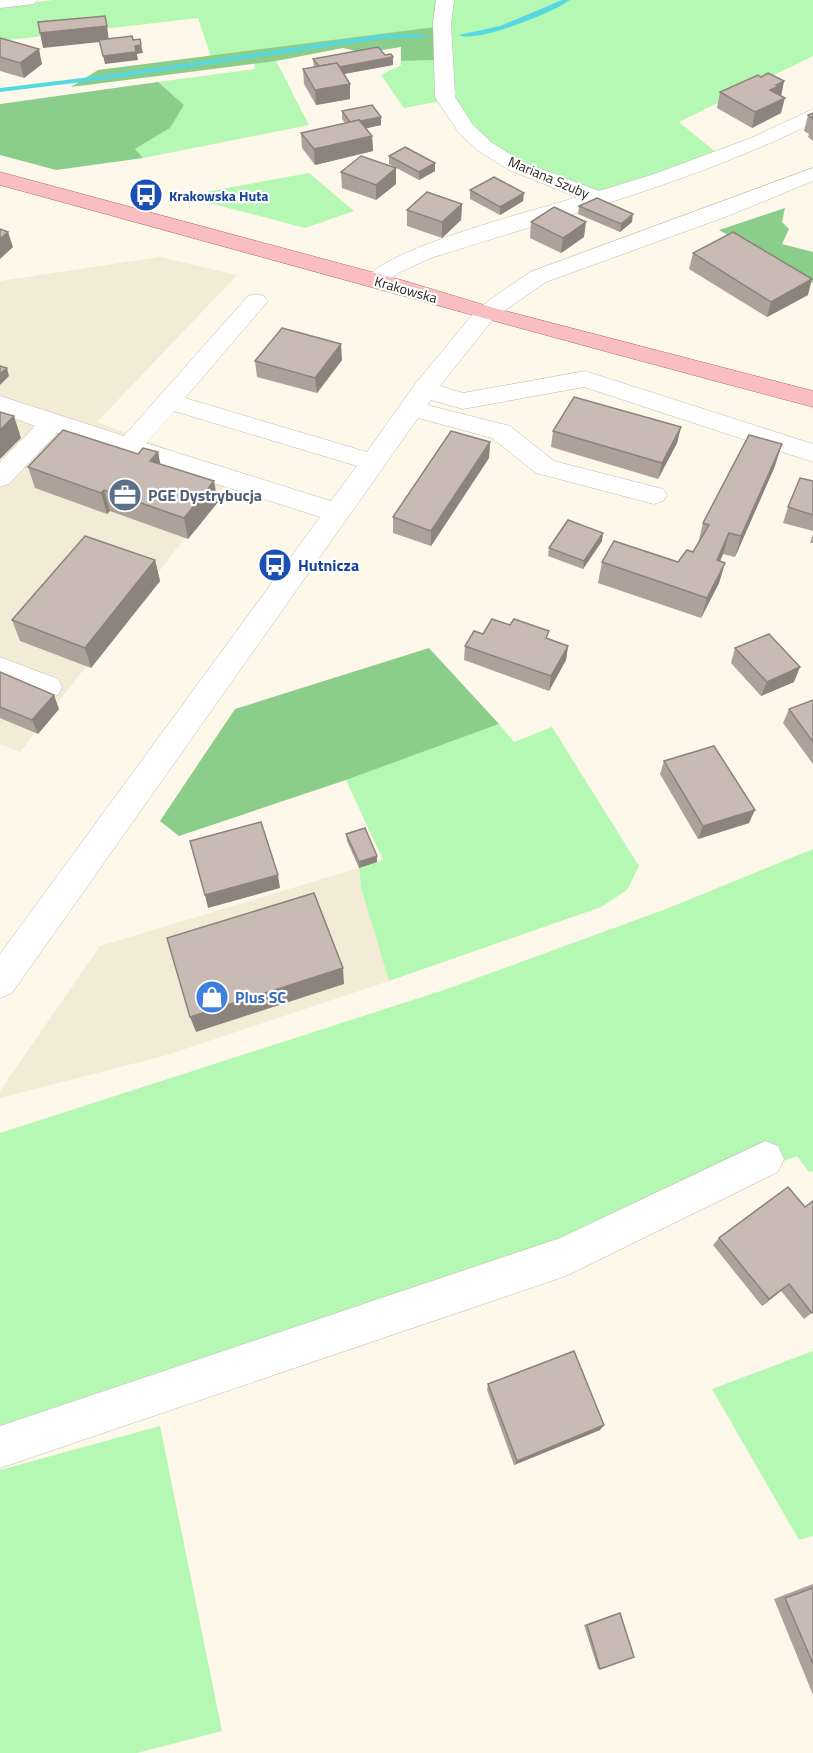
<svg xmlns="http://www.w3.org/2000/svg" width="813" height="1753" font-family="'Titillium Web',sans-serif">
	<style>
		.built { fill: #f3ebd5 }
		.green { fill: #b4f8b4 }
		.forest { fill: #8bcd8b }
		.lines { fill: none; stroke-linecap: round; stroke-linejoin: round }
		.stream { fill: #55d8e2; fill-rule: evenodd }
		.minor-casing { stroke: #bfbaac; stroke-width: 1 }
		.major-casing { stroke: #ae6d70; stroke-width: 1 }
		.minor { fill: #fff; fill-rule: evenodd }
		.major { fill: #f9bec2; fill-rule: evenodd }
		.wall { fill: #ada19a }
		.shaded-wall { fill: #8d837d }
		.building { fill: #c9bbb3; stroke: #8d837d; stroke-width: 1.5 }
		.labels { text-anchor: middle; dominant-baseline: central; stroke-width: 4.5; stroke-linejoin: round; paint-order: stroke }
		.far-street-label { font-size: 14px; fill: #292722; stroke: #fff }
		.far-transit-label { font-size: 14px; font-weight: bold; fill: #164399; stroke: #fff; text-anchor: start }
		.service-label { font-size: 16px; font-weight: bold; fill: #4e5e75; stroke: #fff; text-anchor: start }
		.transit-label { font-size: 16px; font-weight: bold; fill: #164399; stroke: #fff; text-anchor: start }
		.shop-label { font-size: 16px; font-weight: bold; fill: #366cbe; stroke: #fff; text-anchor: start }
	</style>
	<rect width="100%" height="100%" fill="#fdf8e9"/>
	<!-- built -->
	<g class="built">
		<path d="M160 257 237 275 97 422 234 474 20 752 0 744V281Z"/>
		<path d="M359 868 361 888 389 981 167 1055 0 1098V1091L100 946Z"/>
	</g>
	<!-- green -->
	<g class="green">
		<path d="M54 0H439L435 27 211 57 198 18 0 41V6Z"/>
		<path d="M450 0H813V56L679 122 718 154 599 195 525 166 474 132 455 104 456 92 448 73Z"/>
		<path d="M436 60 441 101 404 108 381 75 401 65V61Z"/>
		<path d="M276 61 309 125 143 158 135 149 170 128 184 105 158 82 255 69 254 63Z"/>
		<path d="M309 173 354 211 305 228 183 196Z"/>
		<path d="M499 724 514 742 552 727 639 866 627 890 601 907 389 981 361 888 359 868 383 860 346 780Z"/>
		<path d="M813 849V1171L809 1172 797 1156 571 1242 0 1428V1133L444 990 666 909Z"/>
		<path d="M813 1351V1536L799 1540 712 1389Z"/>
		<path d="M160 1426 222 1731 137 1753H0V1470Z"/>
	</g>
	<!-- forest -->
	<g class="forest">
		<path d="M435 27 436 60 401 61V47L364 53 343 48 276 61 71 87 98 70Z"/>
		<path d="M158 82 184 105 170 128 135 149 143 158 56 170 0 155V104Z"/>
		<path d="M785 208 782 222 789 229 782 244 813 252V283L719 230Z"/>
		<path d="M429 648 499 724 346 780 179 836 160 821 235 709Z"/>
	</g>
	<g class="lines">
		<!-- stream -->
		<g class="stream">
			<path d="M562 0H570C554 12 476 44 459 35L500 26Z"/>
			<path d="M423 34 426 36 425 37 380 39 107 79 0 92V88L107 75 380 35Z"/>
		</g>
		<!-- minor casing -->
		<g class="minor-casing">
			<g id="minor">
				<path d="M0 0H37L34 4 0 8Z"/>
				<path d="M436 0H454L451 23 455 97 473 125 491 142 523 162 599 191 654 174 751 138 813 109V123C692 183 559 217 431 258L400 272 384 285 376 287 368 285 365 280C387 247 534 211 577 197L509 170 477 150 459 133 435 97 433 23Z"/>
				<path d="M813 168V181L728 216 546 282 494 318 440 386 463 393 585 371 813 444V462L584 387 463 409 431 400 427 405 510 426 554 461 663 489 667 495 663 501 654 504 536 473 492 438 418 418 12 993 0 998V954L320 517 57 433 9 484 0 487V462L35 426 0 413V396L124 436 248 296 256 294 264 296 268 301 185 398 367 452 415 384 478 308 530 272ZM174 411 357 466 331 501 146 443Z"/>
				<path d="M0 657 58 679 62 687 58 695 47 698 0 680Z"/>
				<path d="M765 1141 778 1146 784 1159 778 1172 566 1276 0 1468V1426L560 1238Z"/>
			</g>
		</g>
		<!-- major casing -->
		<g class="major-casing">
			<path id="major" d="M0 172 405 281 494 308 813 391V407C541 335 271 259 0 185Z"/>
		</g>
		<!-- minor -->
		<use href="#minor" class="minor"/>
		<!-- major -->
		<use href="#major" class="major"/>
	</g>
	<!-- wall -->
	<g class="wall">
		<path d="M0 38 42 64 24 78 0 71Z"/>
		<path d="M313 59 393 65 344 74 350 84V99L316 105 304 84 303 69 314 67Z"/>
		<path d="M761 77 784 81 781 96V113L752 128 717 108 720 92Z"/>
		<path d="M342 111 381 125 366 128 372 136 373 151 315 165 302 148 301 133 345 123 342 119Z"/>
		<path d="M813 113V141L808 137 809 134 804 131 808 115Z"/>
		<path d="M389 156 435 171 419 180 389 164Z"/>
		<path d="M396 168V184L376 200 342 188 341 172Z"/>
		<path d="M470 190 523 201 500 215 470 199Z"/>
		<path d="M462 204 461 220 442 238 407 226V210Z"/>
		<path d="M579 206 632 222 620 232 578 214Z"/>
		<path d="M531 222 584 237 561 253 530 238Z"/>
		<path d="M693 253 808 295 767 317 689 269Z"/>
		<path d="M342 360 317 393 257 377 255 361Z"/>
		<path d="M681 427 677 443 658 479 551 447 553 431Z"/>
		<path d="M490 442 489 458 431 546 393 533V517Z"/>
		<path d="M158 452 160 464 218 502 188 539 110 511 107 514 35 488 28 467Z"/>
		<path d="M775 466 735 557 723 554 720 561 725 563 719 583 701 618 598 583 602 562H678L693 552 698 544 703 523Z"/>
		<path d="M813 481V531L783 523 788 507Z"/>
		<path d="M813 534V543H810Z"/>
		<path d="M602 541 583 569 548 556 549 548Z"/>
		<path d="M155 560 160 581 91 668 20 641 12 620Z"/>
		<path d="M483 634 548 639 568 646 566 660 549 691 464 660 465 646Z"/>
		<path d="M735 648 794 682 761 696 731 663Z"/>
		<path d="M0 672 59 709 38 734 0 718Z"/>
		<path d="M813 700V764L783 723 789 709Z"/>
		<path d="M664 761 749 823 698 839 660 774Z"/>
		<path d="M346 834 377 862 359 868 347 841Z"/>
		<path d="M788 1187 813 1312 804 1319 781 1291 762 1306 713 1245 719 1238Z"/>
		<path d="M488 1384 604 1425 600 1430 514 1465 487 1390Z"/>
		<path d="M813 1584V1695L774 1599Z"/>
		<path d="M618 1613H620L600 1669H598L584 1625Z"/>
	</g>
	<!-- shaded-wall -->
	<g class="shaded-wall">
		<path d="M107 26 109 41 43 48 40 33Z"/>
		<path d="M141 45 143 53 137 54 138 60 105 64 103 56 135 46Z"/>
		<path d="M39 49 42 64 24 78 20 63Z"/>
		<path d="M393 57V65L321 78V70Z"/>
		<path d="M784 81 781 96 770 90 776 85Z"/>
		<path d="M350 84V99L316 105 315 90Z"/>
		<path d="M785 98 781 113 752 128 755 112Z"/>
		<path d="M381 117V125L351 132V123Z"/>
		<path d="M372 136 373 151 315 165 314 149Z"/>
		<path d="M435 163V171L419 180V172Z"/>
		<path d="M396 168V184L376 200V185Z"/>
		<path d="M524 193 523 201 500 215V207Z"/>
		<path d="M462 204 461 220 442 238V222Z"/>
		<path d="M633 214 632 222 620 232 621 224Z"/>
		<path d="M586 222 584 237 561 253 563 238Z"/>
		<path d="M8 232 13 247 0 259V239Z"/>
		<path d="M812 279 808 295 767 317 771 302Z"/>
		<path d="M341 344 342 360 317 393 315 378Z"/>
		<path d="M7 368 9 376 0 385V374Z"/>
		<path d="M14 416 21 438 0 459V430Z"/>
		<path d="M681 427 677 443 658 479 662 463Z"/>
		<path d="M490 442 489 458 431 546V531Z"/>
		<path d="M782 444 775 466 735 557 741 536Z"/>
		<path d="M158 452 162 473 150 461Z"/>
		<path d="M214 481 218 502 188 539 184 518Z"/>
		<path d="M104 490 110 511 107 514 101 493Z"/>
		<path d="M603 533 602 541 583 569 584 561Z"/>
		<path d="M729 533 723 554 711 581 717 560Z"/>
		<path d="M155 560 160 581 91 668 85 648Z"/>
		<path d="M725 563 719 583 701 618 707 598Z"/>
		<path d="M568 646 566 660 549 691 551 676Z"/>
		<path d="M800 667 794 682 761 696 767 682Z"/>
		<path d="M54 695 59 709 38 734 32 720Z"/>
		<path d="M755 810 749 823 698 839 703 826Z"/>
		<path d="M377 856V862L359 868V862Z"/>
		<path d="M278 875 280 888 208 908 205 895Z"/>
		<path d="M343 968 344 984 196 1032 190 1017Z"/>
		<path d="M789 1284 781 1291 762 1306 769 1299Z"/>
		<path d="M604 1425 600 1430 514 1465 517 1461Z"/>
	</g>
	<!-- building -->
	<g class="building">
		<path d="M105 16 107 26 40 33 38 22Z"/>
		<path d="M132 36 133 40 140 39 141 45 135 46 136 52 103 56 99 40Z"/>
		<path d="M0 38 39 49 20 63 0 57Z"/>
		<path d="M378 47 385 55 391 54 393 57 339 67 337 63 319 66 313 59Z"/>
		<path d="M337 63 350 84 315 90 303 69Z"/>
		<path d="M768 73 784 81 776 85 779 86 770 90 785 98 755 112 720 92 758 75 761 77Z"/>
		<path d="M372 105 381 117 361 121 359 120 350 122 342 111Z"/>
		<path d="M813 113V119L808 115Z"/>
		<path d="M359 120 372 136 314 149 301 133Z"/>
		<path d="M405 147 435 163 419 172 389 156Z"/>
		<path d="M361 156 396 168 376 185 341 172Z"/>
		<path d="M494 177 524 193 500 207 470 190Z"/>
		<path d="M427 192 462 204 442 222 407 210Z"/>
		<path d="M597 198 633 214 621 224 579 206Z"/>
		<path d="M554 207 586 222 563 238 531 222Z"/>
		<path d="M0 229 8 232 0 239Z"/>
		<path d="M733 232 812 279 771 302 693 253Z"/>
		<path d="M282 328 341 344 315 378 255 361Z"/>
		<path d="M0 366 7 368 0 374Z"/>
		<path d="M574 397 681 427 662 463 553 431Z"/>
		<path d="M0 412 14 416 0 430Z"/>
		<path d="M63 430 138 454 143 448 158 452 150 461 214 481 184 518 104 490 101 493 28 467Z"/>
		<path d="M451 431 490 442 431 531 393 517Z"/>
		<path d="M749 435 782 444 741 536 729 533 717 560 725 563 707 598 602 562 614 541 678 562 687 550 693 552 709 525 703 523Z"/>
		<path d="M800 478 813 481V515L788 507Z"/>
		<path d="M568 520 603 533 584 561 549 548Z"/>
		<path d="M85 536 155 560 85 648 12 620Z"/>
		<path d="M492 619 510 625 514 619 549 631 546 638 568 646 551 676 465 646 474 631 483 634Z"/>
		<path d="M769 634 800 667 767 682 735 648Z"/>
		<path d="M0 672 54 695 32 720 0 707Z"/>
		<path d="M813 700V742L789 709Z"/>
		<path d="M714 746 755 810 703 826 664 761Z"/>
		<path d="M261 822 278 875 205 895 190 841Z"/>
		<path d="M365 828 377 856 359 862 346 834Z"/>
		<path d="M314 893 343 968 190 1017 167 938Z"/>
		<path d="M788 1187 805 1207 813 1201V1312L812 1313 789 1284 769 1299 719 1238Z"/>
		<path d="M574 1351 604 1425 517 1461 488 1384Z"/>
		<path d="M813 1588V1664L785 1598Z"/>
		<path d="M620 1613 634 1657 600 1669 587 1625Z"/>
	</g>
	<!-- icons -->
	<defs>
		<g id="bus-disc" transform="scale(1.725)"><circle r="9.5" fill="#1a4fb4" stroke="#fff"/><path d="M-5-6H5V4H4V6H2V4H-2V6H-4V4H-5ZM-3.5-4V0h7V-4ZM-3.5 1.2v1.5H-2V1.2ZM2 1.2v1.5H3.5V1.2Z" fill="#fff"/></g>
		<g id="office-disc" transform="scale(1.725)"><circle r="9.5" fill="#5c6f8a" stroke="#fff"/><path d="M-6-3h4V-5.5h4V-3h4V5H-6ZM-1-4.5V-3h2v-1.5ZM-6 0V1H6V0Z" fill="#fff"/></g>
		<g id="shop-disc" transform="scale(1.725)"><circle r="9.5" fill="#3f7fe0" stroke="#fff"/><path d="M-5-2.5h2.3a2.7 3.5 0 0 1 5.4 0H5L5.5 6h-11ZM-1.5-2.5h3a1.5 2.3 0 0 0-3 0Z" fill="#fff"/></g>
	</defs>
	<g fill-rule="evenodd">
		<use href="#bus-disc" x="146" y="195"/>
		<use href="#office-disc" x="125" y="495"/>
		<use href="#bus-disc" x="275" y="565"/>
		<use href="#shop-disc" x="212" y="997"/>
	</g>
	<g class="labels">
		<!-- far-street labels -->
		<g class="far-street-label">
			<text transform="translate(549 177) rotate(23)">Mariana Szuby</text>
			<text transform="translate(406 289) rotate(16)">Krakowska</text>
		</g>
		<!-- far-transit labels -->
		<g class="far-transit-label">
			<text x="169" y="195">Krakowska Huta</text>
		</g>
		<!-- service labels -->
		<g class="service-label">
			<text x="148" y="495">PGE Dystrybucja</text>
		</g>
		<!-- transit labels -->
		<g class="transit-label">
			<text x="298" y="565">Hutnicza</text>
		</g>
		<!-- shop labels -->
		<g class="shop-label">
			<text x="235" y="997">Plus SC</text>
		</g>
	</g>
</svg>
